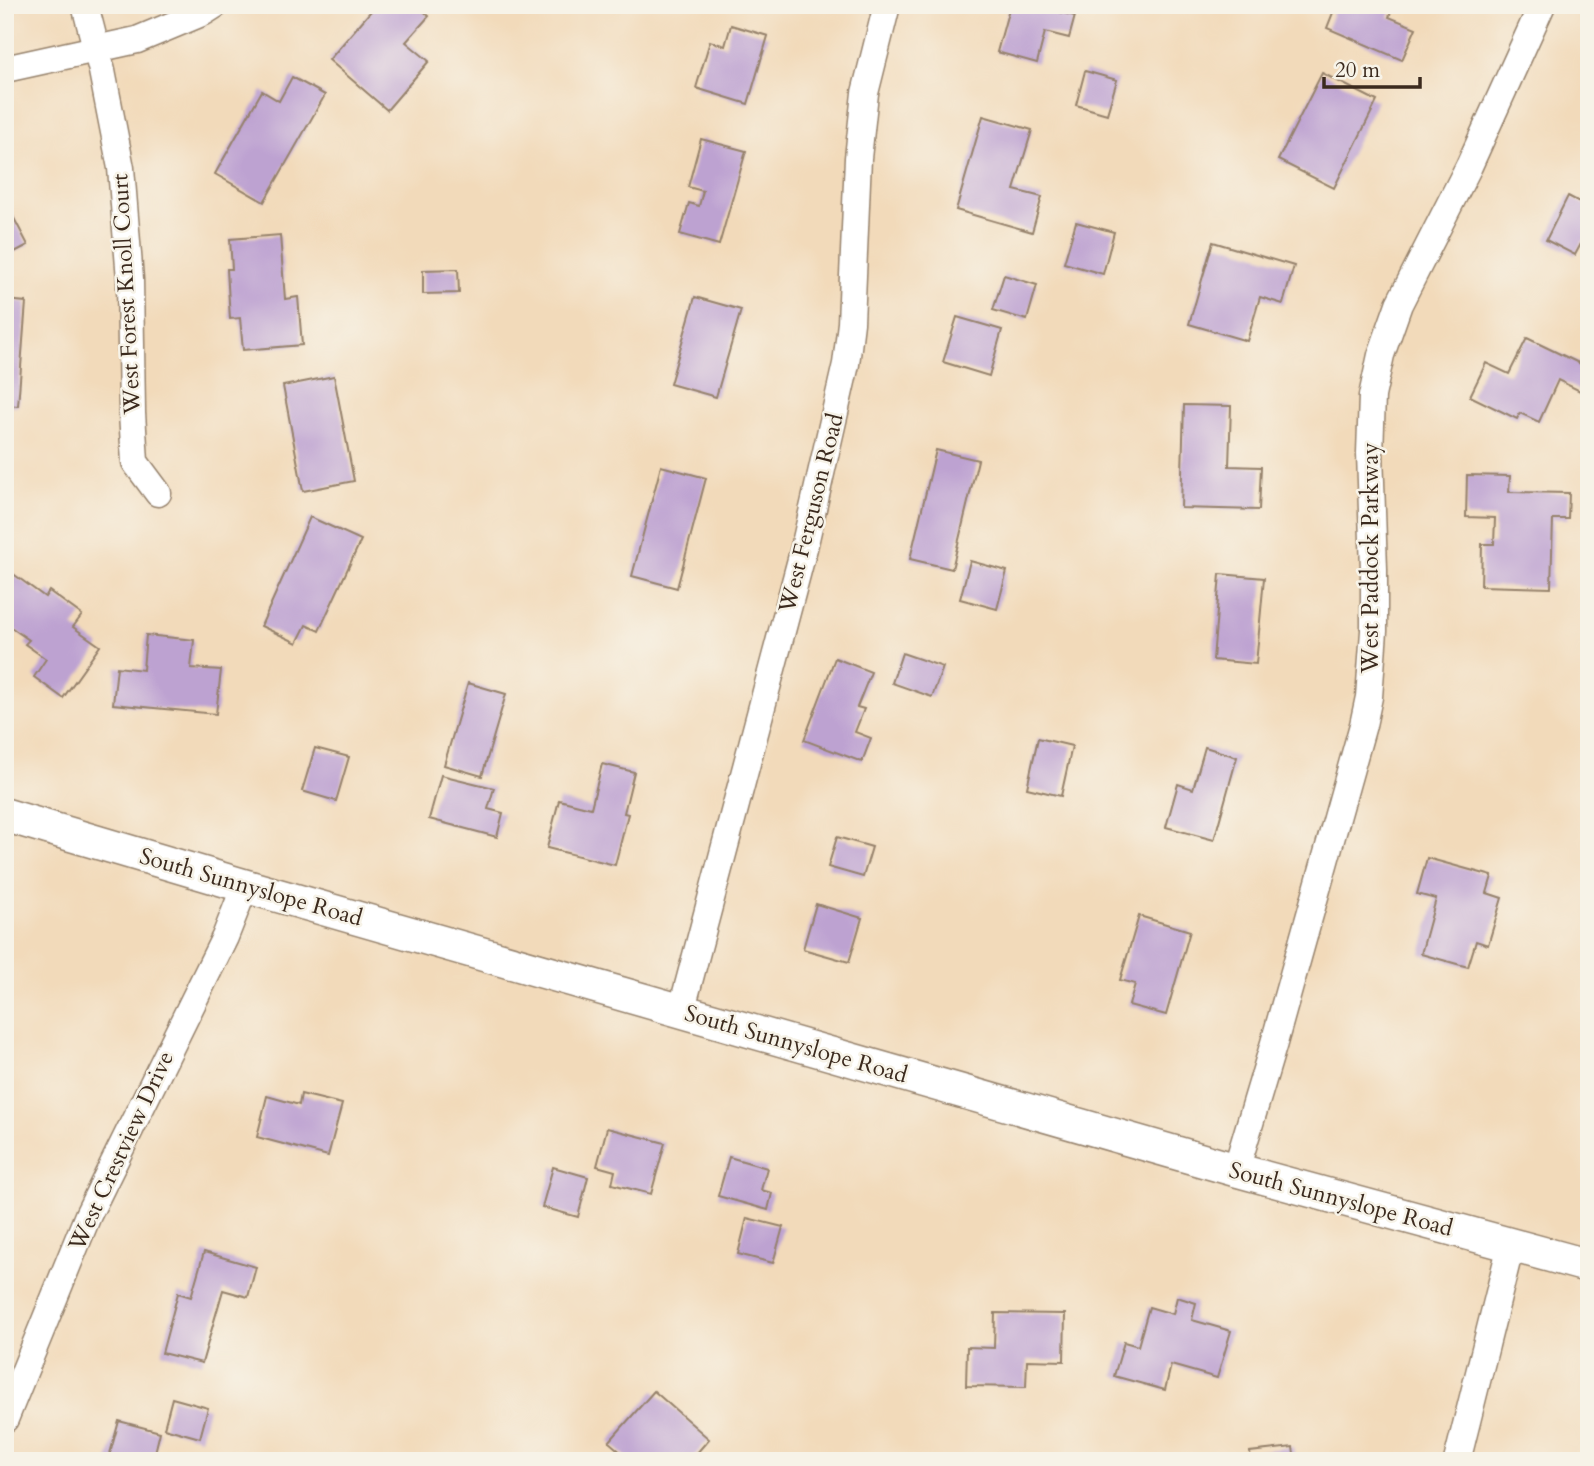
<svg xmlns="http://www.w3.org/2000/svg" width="1594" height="1466" font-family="Cardo,serif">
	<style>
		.building { fill: #bda2d1 }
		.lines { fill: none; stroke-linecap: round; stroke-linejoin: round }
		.minor-casing { stroke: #96826c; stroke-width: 29 }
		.tertiary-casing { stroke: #96826c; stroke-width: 36 }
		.minor { stroke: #fff; stroke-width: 26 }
		.tertiary { stroke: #fff; stroke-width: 33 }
		.labels { text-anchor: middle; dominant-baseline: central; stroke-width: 5; stroke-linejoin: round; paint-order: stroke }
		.street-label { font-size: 23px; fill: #3b2a1e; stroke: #f7f3e8 }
	</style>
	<rect width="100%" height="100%" fill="#f7f3e8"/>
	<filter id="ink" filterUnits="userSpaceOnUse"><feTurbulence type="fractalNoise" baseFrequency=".0143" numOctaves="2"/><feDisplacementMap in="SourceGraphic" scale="14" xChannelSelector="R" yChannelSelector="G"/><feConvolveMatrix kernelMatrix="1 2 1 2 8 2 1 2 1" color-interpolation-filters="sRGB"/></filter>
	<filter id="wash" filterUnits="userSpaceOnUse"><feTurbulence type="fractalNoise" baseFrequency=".00686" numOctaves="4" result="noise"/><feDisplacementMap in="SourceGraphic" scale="28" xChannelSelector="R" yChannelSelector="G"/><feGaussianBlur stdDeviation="1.57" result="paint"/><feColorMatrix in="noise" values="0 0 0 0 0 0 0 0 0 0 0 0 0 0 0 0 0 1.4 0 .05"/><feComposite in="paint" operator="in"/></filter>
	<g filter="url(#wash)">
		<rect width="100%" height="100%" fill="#f2daba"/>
		<g id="blocks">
			<!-- building -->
			<g class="building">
				<path d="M376 5H417L429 16 406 42 429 61 387 110 329 60Z"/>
				<path d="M1010 5H1032L1075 16 1069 38 1045 32 1037 63 997 52Z"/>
				<path d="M1336 5H1394L1389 17 1416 28 1402 60 1327 28Z"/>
				<path d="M731 25 768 36 748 104 696 88 710 41 725 46Z"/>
				<path d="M1085 71 1117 80 1107 114 1076 105Z"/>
				<path d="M1322 73 1377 101 1334 188 1278 160Z"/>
				<path d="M292 77 325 95 264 202 215 174 262 91 279 101Z"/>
				<path d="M983 116 1032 130 1014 190 1042 197 1032 232 956 210Z"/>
				<path d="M701 139 746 151 719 245 680 234 689 203 699 206 703 191 688 187Z"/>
				<path d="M1568 196 1585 205 1589 198V243L1583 240 1575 255 1546 240Z"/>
				<path d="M5 201 28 245 5 257Z"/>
				<path d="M1076 222 1114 232 1103 274 1064 263Z"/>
				<path d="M280 235 285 299 298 297 302 345 243 350 240 318 230 319 227 269H232L230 239Z"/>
				<path d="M1213 242 1294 266 1283 304 1260 297 1247 341 1189 324Z"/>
				<path d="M458 269 459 293 423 294V270Z"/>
				<path d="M1004 275 1037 285 1027 320 993 310Z"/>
				<path d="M695 297 741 310 716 397 670 384Z"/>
				<path d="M5 300 26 302 18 406 5 405Z"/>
				<path d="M957 317 1002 330 989 376 943 362Z"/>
				<path d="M1527 338 1589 368V374L1580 391 1558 380 1539 422 1520 413 1517 419 1470 396 1486 363 1509 374Z"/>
				<path d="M334 376 354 481 303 491 283 386Z"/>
				<path d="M1184 405 1231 406 1229 466 1261 467 1259 510 1181 508Z"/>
				<path d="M936 450 978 460 952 569 910 559Z"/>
				<path d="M661 466 706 478 677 588 632 576Z"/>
				<path d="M1467 475 1510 476 1509 492 1569 493 1568 519H1553L1551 588 1481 586 1482 544H1494L1495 518 1466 517Z"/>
				<path d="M310 517 361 540 319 631 306 625 297 643 261 626Z"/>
				<path d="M970 561 1007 571 997 609 960 599Z"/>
				<path d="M12 573 45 597 49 591 82 615 73 627 100 646 63 698 34 677 46 659 25 644 29 640 5 623V582Z"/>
				<path d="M1220 574 1264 578 1256 664 1213 660Z"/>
				<path d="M146 635 194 640 191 668 221 670 216 714 113 704 117 667 143 670Z"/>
				<path d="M902 653 943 667 932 697 892 683Z"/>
				<path d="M835 658 871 672 857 707 864 709 855 732 871 738 862 762 804 740Z"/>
				<path d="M468 683 506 694 482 776 444 765Z"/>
				<path d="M1038 738 1072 746 1061 796 1027 788Z"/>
				<path d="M1205 747 1237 757 1214 840 1166 827 1178 784 1193 789Z"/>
				<path d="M315 748 349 757 336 801 302 791Z"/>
				<path d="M602 764 634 772 624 813 628 814 615 865 547 848 559 800 591 808Z"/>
				<path d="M441 775 494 788 488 809 503 813 497 837 429 819Z"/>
				<path d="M837 837 872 847 863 877 828 867Z"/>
				<path d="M1427 858 1492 876 1487 893 1502 898 1488 945 1476 941 1468 967 1421 954 1436 899 1417 894Z"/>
				<path d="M816 904 862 918 849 962 803 949Z"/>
				<path d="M1139 916 1190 931 1166 1015 1129 1005 1135 984 1120 980Z"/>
				<path d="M301 1094 342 1104 328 1156 257 1137 267 1096 299 1105Z"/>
				<path d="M607 1128 665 1143 651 1194 612 1184 615 1171 597 1166Z"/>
				<path d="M729 1157 767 1168 761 1190 772 1193 768 1210 718 1196Z"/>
				<path d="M553 1167 588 1177 578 1217 542 1207Z"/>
				<path d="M747 1218 783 1227 773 1263 738 1254Z"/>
				<path d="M204 1252 256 1267 248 1297 223 1290 202 1363 162 1353 178 1293 191 1297Z"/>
				<path d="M1177 1297 1196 1303 1192 1320 1231 1331 1217 1378 1171 1365 1165 1390 1114 1376 1124 1342 1138 1346 1149 1307 1173 1314Z"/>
				<path d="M995 1313 1065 1314 1064 1361 1027 1360 1026 1387 966 1386 967 1347 994 1348Z"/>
				<path d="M654 1391 709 1439 690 1461H631L609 1442Z"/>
				<path d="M172 1398 208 1408 200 1438 164 1428Z"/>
				<path d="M119 1421 160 1432 153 1461H108Z"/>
				<path d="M1293 1447 1295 1461H1251L1250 1452Z"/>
			</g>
		</g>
	</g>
	<g filter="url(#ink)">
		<use href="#blocks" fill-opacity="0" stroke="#96826c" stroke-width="2"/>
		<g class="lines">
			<!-- minor casing -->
			<g class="minor-casing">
				<g id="minor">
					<path d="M85 5 102 71 121 168 130 279 132 413 135 462 158 493"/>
					<path d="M5 69 137 40 204 12 215 5"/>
					<path d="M681 1012 804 548 846 364 851 323 858 158 865 93 887 5"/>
					<path d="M1236 1170 1274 1043 1363 725 1369 697 1374 631V569L1370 453 1372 396 1381 355 1399 304 1469 166 1542 5"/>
					<path d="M5 1419 88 1215 225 937 245 886"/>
					<path d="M1457 1461 1511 1245"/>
				</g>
			</g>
			<!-- tertiary casing -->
			<g class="tertiary-casing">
				<path id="tertiary" d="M5 815 245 886 1236 1170 1589 1266"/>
			</g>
			<!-- minor -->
			<use href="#minor" class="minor"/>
			<!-- tertiary -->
			<use href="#tertiary" class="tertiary"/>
		</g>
	</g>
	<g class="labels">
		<!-- street labels -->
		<g class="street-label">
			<text transform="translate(126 294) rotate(-93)">West Forest Knoll Court</text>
			<text transform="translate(811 513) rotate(-76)">West Ferguson Road</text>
			<text transform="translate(1370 558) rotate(-90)">West Paddock Parkway</text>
			<text transform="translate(251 887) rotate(16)">South Sunnyslope Road</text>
			<text transform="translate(796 1044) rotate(16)">South Sunnyslope Road</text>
			<text transform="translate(121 1151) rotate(-65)">West Crestview Drive</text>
			<text transform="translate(1341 1199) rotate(15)">South Sunnyslope Road</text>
		</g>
	</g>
	<!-- margin -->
	<rect width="1594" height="1466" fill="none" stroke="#f7f3e8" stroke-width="28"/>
	<!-- scale -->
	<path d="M1324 77v10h96v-10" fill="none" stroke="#3b2a1e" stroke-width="3.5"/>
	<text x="1335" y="77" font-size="21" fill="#3b2a1e" stroke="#f7f3e8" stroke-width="5" paint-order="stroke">20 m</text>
</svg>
